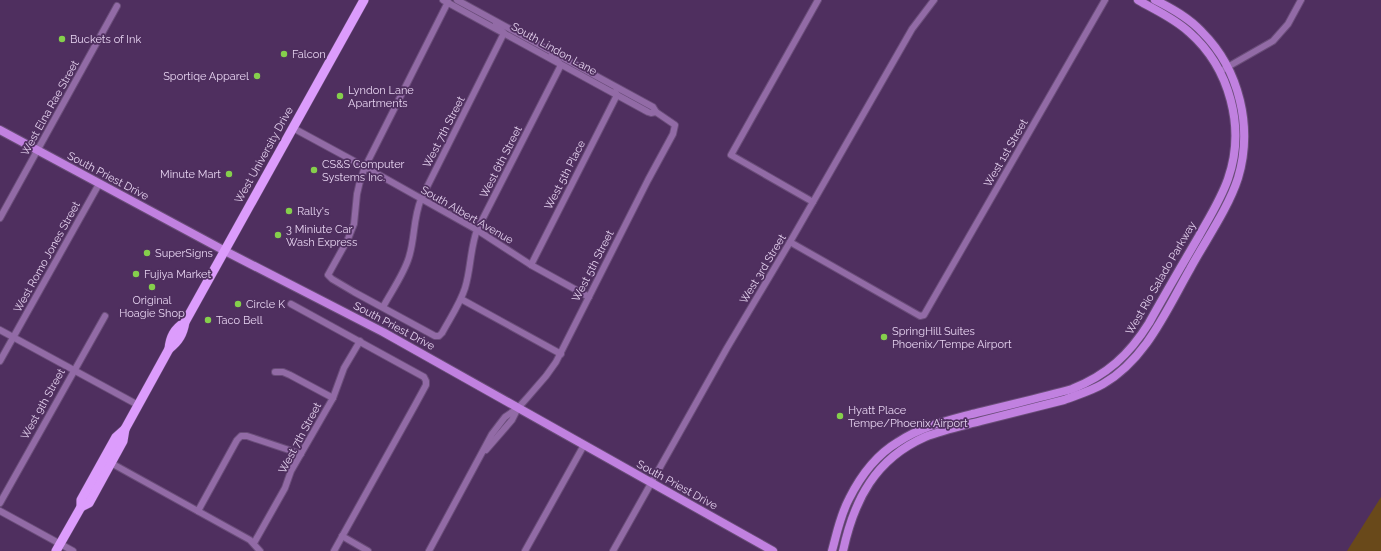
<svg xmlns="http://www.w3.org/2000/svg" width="1381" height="551" font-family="Raleway,sans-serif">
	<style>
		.green { fill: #69491a }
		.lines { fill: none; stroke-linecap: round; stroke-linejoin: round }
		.minor-casing { stroke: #6a4d79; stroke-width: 8 }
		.secondary-casing { stroke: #6a4d79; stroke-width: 10 }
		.primary-casing { stroke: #6a4d79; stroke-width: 10 }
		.minor { stroke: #926ba6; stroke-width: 6 }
		.secondary { stroke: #c181e0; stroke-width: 8 }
		.primary { stroke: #dc9cfc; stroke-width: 9 }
		.poi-dot { fill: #85cf4c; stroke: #4f2f5f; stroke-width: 1.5 }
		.labels { text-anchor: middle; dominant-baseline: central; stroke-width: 3.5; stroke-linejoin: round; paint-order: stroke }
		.poi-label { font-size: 11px; fill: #e6d3f0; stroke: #4f2f5f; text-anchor: start }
		.street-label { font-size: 11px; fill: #e6d3f0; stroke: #4f2f5f }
	</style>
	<rect width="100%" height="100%" fill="#4f2f5f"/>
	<!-- green -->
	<path class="green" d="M1381 497V551H1347Z"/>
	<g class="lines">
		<!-- minor casing -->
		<g class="minor-casing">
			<g id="minor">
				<path d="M443 0 648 112 651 113 656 112"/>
				<path d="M448 2 365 167 360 181 357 194 354 224 348 239 328 275 332 279 354 292 435 336H439L442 333C450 318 460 304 465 288 471 269 470 249 477 230L561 65 552 55"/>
				<path d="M1224 69 1273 41 1288 24 1301 0"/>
				<path d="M293 128 365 167 477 230 531 265 589 297"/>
				<path d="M813 202 731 155 818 0"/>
				<path d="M0 218 117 6"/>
				<path d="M790 242 920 316 924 315 1105 0"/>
				<path d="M531 265 617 95 615 92"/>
				<path d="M461 299 561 354"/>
				<path d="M291 304 424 377 426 381V385L414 407 334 551"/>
				<path d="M383 307C391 292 404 274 409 257 415 238 413 219 421 199L504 33 496 24"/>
				<path d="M0 330 138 405"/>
				<path d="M0 361 99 184"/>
				<path d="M275 372H283L290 375 333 398"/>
				<path d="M486 450 512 420 517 410"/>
				<path d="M111 463 250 540 260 551"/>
				<path d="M0 503 105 316"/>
				<path d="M0 511 73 551"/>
				<path d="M198 511 237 440 241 436H247L301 454"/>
				<path d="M342 536 368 551"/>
				<path d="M254 543 285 488 291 471 333 398 344 368 360 341"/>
				<path d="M429 551 492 434 505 417 518 408 527 398 546 376 556 362 648 180 673 134 675 125 656 112 653 107 457 0"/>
				<path d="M525 551 584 445"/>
				<path d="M613 551 727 348 790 242 813 202 912 29 934 0"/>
			</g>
		</g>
		<!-- secondary casing -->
		<g class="secondary-casing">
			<g id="secondary">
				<path d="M0 130 225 251 383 332 773 551"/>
				<path d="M832 551C837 533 840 516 849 499 860 477 876 455 898 442 920 427 946 421 972 414 1005 406 1039 398 1072 389 1107 375 1129 355 1149 323 1165 294 1182 265 1199 236 1209 218 1221 199 1228 179 1246 128 1230 68 1189 32 1174 18 1155 10 1138 0"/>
				<path d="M843 551C854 500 875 459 925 437 943 430 962 426 981 421 1008 414 1036 407 1064 400 1077 395 1091 391 1103 384 1146 359 1166 311 1190 269 1205 241 1228 209 1238 178 1253 128 1240 70 1202 32 1189 18 1173 9 1155 0"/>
			</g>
		</g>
		<!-- primary casing -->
		<g class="primary-casing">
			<g id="primary">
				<path d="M169 349C170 337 174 329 185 322"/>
				<path d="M81 507 89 503 123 441 125 429"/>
				<path d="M56 551 81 507V500L116 437 125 429 169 349C179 341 183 334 185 322L364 0"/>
			</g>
		</g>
		<!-- minor -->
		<use href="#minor" class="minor"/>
		<!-- secondary -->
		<use href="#secondary" class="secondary"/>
		<!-- primary -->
		<use href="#primary" class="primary"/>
	</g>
	<!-- markers -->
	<g class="poi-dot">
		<circle cx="62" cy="39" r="4"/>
		<circle cx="284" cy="54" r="4"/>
		<circle cx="257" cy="76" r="4"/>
		<circle cx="340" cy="96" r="4"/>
		<circle cx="314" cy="170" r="4"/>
		<circle cx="229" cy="174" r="4"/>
		<circle cx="289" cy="211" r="4"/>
		<circle cx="278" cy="235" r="4"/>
		<circle cx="147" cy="253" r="4"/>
		<circle cx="136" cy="274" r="4"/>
		<circle cx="152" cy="287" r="4"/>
		<circle cx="238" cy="304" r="4"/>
		<circle cx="208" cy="320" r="4"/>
		<circle cx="884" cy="337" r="4"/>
		<circle cx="840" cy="416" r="4"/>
	</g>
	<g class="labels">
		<!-- poi labels -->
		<g class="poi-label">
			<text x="70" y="39">Buckets of Ink</text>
			<text x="292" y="54">Falcon</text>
			<text x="249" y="76" text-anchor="end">Sportiqe Apparel</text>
			<text x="348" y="90">Lyndon Lane<tspan x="348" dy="13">Apartments</tspan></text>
			<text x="322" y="164">CS&amp;S Computer<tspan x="322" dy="13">Systems Inc.</tspan></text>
			<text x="221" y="174" text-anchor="end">Minute Mart</text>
			<text x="297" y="211">Rally's</text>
			<text x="286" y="229">3 Miniute Car<tspan x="286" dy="13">Wash Express</tspan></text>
			<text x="155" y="253">SuperSigns</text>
			<text x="144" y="274">Fujiya Market</text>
			<text x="152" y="300" text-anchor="middle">Original<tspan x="152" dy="13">Hoagie Shop</tspan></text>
			<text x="246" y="304">Circle K</text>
			<text x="216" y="320">Taco Bell</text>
			<text x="892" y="331">SpringHill Suites<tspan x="892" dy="13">Phoenix/Tempe Airport</tspan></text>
			<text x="848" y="410">Hyatt Place<tspan x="848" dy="13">Tempe/Phoenix Airport</tspan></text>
		</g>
		<!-- street labels -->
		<g class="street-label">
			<text transform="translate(554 49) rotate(29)">South Lindon Lane</text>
			<text transform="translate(50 108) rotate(-61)">West Elna Rae Street</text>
			<text transform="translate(444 132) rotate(-63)">West 7th Street</text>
			<text transform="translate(1006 153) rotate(-60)">West 1st Street</text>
			<text transform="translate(264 155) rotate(-61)">West University Drive</text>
			<text transform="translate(501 162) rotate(-63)">West 6th Street</text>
			<text transform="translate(565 175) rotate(-63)">West 5th Place</text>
			<text transform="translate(108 176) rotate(28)">South Priest Drive</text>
			<text transform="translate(467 215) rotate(30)">South Albert Avenue</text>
			<text transform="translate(47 257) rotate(-61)">West Romo Jones Street</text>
			<text transform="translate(593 266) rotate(-63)">West 5th Street</text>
			<text transform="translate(763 269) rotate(-59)">West 3rd Street</text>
			<text transform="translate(1161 278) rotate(-60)">West Rio Salado Parkway</text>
			<text transform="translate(394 326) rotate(28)">South Priest Drive</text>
			<text transform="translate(43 404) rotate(-61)">West 9th Street</text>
			<text transform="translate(300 438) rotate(-62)">West 7th Street</text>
			<text transform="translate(677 485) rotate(29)">South Priest Drive</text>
		</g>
	</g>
</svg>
